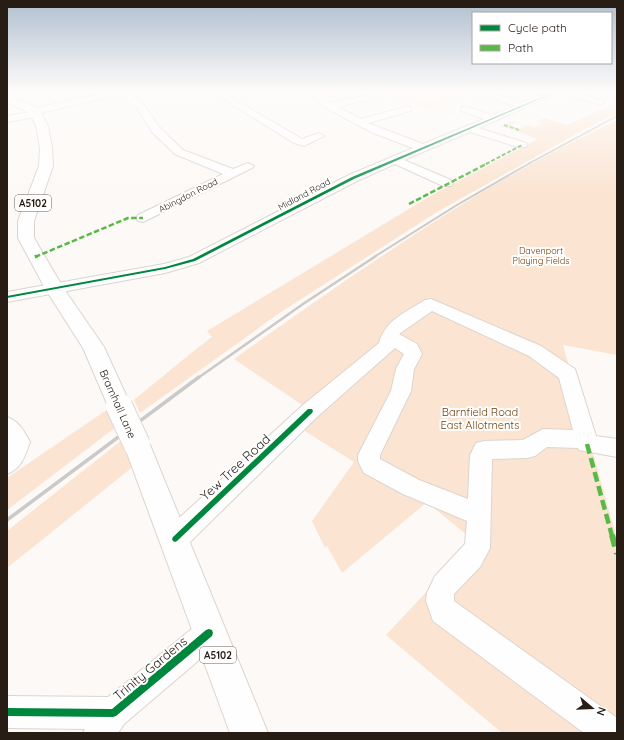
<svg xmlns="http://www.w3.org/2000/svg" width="624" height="740" font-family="Quicksand,sans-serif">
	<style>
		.green { fill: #fbe4d1 }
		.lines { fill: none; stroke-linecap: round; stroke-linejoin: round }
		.minor-casing { stroke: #dcd5cf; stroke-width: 2 }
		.major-casing { stroke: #dcd5cf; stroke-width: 2 }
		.path { stroke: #e3e2e2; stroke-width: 1; stroke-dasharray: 1 1; stroke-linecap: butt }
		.minor { fill: #fffefe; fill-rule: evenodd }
		.major { fill: #fffefe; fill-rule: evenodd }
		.rail-far3 { stroke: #cccac9; stroke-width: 1.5 }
		.rail-far2 { stroke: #cccac9; stroke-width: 2 }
		.rail-far1 { stroke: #cccac9; stroke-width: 2.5 }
		.rail { stroke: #cccac9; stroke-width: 3.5 }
		.major-bridge-casing { stroke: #dcd5cf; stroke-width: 28; stroke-linecap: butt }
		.major-bridge { stroke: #fffefe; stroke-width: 26 }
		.quiet-far4 { stroke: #58b947; stroke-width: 2; stroke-dasharray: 4 2; stroke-linecap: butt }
		.quiet-far3 { stroke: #58b947; stroke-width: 2.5; stroke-dasharray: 5.5 2.5; stroke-linecap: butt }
		.quiet-far2 { stroke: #58b947; stroke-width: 3.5; stroke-dasharray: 7 3.5; stroke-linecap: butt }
		.quiet-far1 { stroke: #58b947; stroke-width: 4.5; stroke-dasharray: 10 4.5; stroke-linecap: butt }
		.quiet { stroke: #58b947; stroke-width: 6; stroke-dasharray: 12 6; stroke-linecap: butt }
		.cycleway-casing { stroke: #fff; stroke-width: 3 }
		.cycleway { fill: #00873e; fill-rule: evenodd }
		.labels { text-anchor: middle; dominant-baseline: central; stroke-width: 4; stroke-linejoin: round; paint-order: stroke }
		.far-street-label { font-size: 9px; fill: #271d14; stroke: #fff }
		.far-park-label { font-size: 9px; fill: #6e3d06; stroke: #fff }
		.shield { fill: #fff; stroke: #68615a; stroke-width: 1 }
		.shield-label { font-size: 10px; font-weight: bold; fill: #271d14 }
		.street-label { font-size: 11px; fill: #271d14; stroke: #fff }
		.park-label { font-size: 11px; fill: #6e3d06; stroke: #fff }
		.near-street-label { font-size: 13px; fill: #271d14; stroke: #fff }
	</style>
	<rect width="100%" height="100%" fill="#fcf9f6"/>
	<!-- green -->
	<g class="green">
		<path d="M386 92H473L428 108Z"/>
		<path d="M617 103V113L585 129 437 212 281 312 140 413 134 400C160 379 185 357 212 337L207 331 432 195 538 139 501 126 513 121 517 122 510 125 520 129 528 125 535 127 543 123 538 121 544 118 567 125Z"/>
		<path d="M617 120V355L563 345 617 539V733H502L386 635 474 541 427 502 342 573 327 546 325 548 312 521 354 462 297 426 308 409 234 359C356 272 481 184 617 120Z"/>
		<path d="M108 409 116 427 7 510V478Z"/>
		<path d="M122 440 135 465 7 568V531Z"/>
	</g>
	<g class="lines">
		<!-- minor casing -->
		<g class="minor-casing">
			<g id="minor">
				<path d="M110 92H127L142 102 160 128 183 150 233 169 248 163 254 166 252 168 143 222 138 221 136 218 138 215 223 174 175 154 152 132 136 106 120 95 40 113 39 116 36 117 7 122V116L31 112 32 109Z"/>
				<path d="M212 92H222L302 139 319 133 324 136 304 146 294 143Z"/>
				<path d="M313 92H321L326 99 331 103 378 93V97L338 107 361 119 408 106 411 107V111L368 123 423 144 484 119 461 111V107H467L492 115 515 106 492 99V95L495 94 523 102 548 92H559L479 128 526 143 527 145 526 147H518L470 132 404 160 451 180 453 183 451 186H443L395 164 357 181 199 263 165 273 7 302V292L164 264 189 257 349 175 413 148 373 133 326 108 319 103Z"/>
				<path d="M563 92H576L605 102 600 105 564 94Z"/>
				<path d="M431 299 541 346 575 369 596 436 617 439V457L579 450 578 448 547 447 535 456 527 458 492 459 490 548 480 567 454 594V601L617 718V733H584L433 621 426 601 427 593 435 576 465 544 467 521 403 494 364 473 358 461V455L391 391 396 369 404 354 395 348 317 417 184 548 175 551 166 548 162 539 166 530 303 405 379 343C386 319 405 313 425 300ZM432 311 529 356 559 378 573 430 543 429 523 440 484 441 476 443 470 455 468 499 419 480 380 459V455L411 391 414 369 422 354 417 344 399 334Z"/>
				<path d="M7 417C20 422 24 431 30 442 25 456 22 468 7 474Z"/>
				<path d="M209 619 219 623 223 633 219 643 124 724 118 733H83L85 729 7 728V696L108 697 199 623Z"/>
			</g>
		</g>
		<!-- major casing -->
		<g class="major-casing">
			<g id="major">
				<path d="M7 95 39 109 48 126 52 148 53 166 34 221V238L64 289 104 347 131 406 127 413 119 415 111 413 83 348 46 290 18 238V221L39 166 40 148 36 126 30 113 7 102Z"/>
				<path d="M137 434 146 438 150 445 268 733H230L124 445 128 438Z"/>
			</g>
		</g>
		<!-- path -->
		<g class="path">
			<path d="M386 92 407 100"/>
			<path d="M479 92 488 94"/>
			<path d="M417 98 456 107"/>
			<path d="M444 103 474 92"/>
			<path d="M478 103 487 100"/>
			<path d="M417 104 427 108"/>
			<path d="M445 116 455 112"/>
		</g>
		<!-- minor -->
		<use href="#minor" class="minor"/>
		<!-- major -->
		<use href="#major" class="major"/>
		<!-- rail-far3 -->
		<path class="rail-far3" d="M528 164 617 116"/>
		<!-- rail-far2 -->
		<path class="rail-far2" d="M374 257 457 205 530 163"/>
		<!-- rail-far1 -->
		<path class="rail-far1" d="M198 378 303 304 376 256"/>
		<!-- rail -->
		<path class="rail" d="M7 520 199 377"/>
		<!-- major-bridge casing -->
		<g class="major-bridge-casing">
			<path id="major-bridge" d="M119 406 137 445"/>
		</g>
		<!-- major-bridge -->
		<use href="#major-bridge" class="major-bridge"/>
		<!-- quiet-far4 -->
		<g class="quiet-far4">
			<path d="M504 125 519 130"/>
			<path d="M486 164 522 145"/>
		</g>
		<!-- quiet-far3 -->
		<g class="quiet-far3">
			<path d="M409 204 488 163"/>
			<path d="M35 257 128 218H143"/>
		</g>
		<!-- quiet-far2 -->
		<path class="quiet-far2" d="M35 257 37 256"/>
		<!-- quiet-far1 -->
		<path class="quiet-far1" d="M587 444 612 536"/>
		<!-- quiet -->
		<path class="quiet" d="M612 535 617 554"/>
		<!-- cycleway casing -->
		<g class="cycleway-casing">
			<g id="cycleway">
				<path d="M554 92H556L354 179 195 261 165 269 7 298V296L165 267 193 259 352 177Z"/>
				<path d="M308 409H312L313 411 312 413 177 541 175 542 173 541 172 539 173 537Z"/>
				<path d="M209 629 212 630 213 633 212 636 116 716 113 717 7 716V708L112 709 206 630Z"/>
			</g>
		</g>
		<!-- cycleway -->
		<use href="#cycleway" class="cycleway"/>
	</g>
	<!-- sky -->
	<linearGradient id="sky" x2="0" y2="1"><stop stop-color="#b0bfcf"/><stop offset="0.47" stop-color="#fefcfb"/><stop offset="1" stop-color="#fefcfb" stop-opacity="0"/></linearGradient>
	<rect width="624" height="195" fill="url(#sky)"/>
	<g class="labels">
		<!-- far-street labels -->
		<g class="far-street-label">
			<text transform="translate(304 194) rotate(-28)">Midland Road</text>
			<text transform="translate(188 195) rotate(-27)">Abingdon Road</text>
		</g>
		<!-- far-park labels -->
		<g class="far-park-label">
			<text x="541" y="250">Davenport<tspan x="541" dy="10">Playing Fields</tspan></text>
		</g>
		<!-- shield labels -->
		<g class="shield">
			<rect x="15" y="195" width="36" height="16" rx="3"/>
			<rect x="200" y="647" width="36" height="16" rx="3"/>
		</g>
		<g class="shield-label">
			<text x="33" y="203">A5102</text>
			<text x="218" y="655">A5102</text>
		</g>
		<!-- street labels -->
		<g class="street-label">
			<text transform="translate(118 404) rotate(66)">Bramhall Lane</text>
		</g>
		<!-- park labels -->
		<g class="park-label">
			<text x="480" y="412">Barnfield Road<tspan x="480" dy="13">East Allotments</tspan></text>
		</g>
		<!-- near-street labels -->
		<g class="near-street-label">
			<text transform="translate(235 467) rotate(-43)">Yew Tree Road</text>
			<text transform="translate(150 668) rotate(-40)">Trinity Gardens</text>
		</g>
	</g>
	<!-- border -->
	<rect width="624" height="740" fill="none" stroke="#271d14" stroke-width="16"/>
	<!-- legend -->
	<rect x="472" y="12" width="140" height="52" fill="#ffffff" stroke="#a9a5a1"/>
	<rect x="480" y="25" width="20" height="6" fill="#00873e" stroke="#a9a5a1"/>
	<text x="508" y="32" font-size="12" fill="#271d14">Cycle path</text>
	<rect x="480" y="45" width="20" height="6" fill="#58b947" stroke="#a9a5a1"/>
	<text x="508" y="52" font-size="12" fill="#271d14">Path</text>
	<!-- north arrow -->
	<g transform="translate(592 708) rotate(109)" stroke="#ffffff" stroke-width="3" paint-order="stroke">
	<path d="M0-3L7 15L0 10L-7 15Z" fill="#271d14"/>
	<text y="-6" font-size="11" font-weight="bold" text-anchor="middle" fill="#271d14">N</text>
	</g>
</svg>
